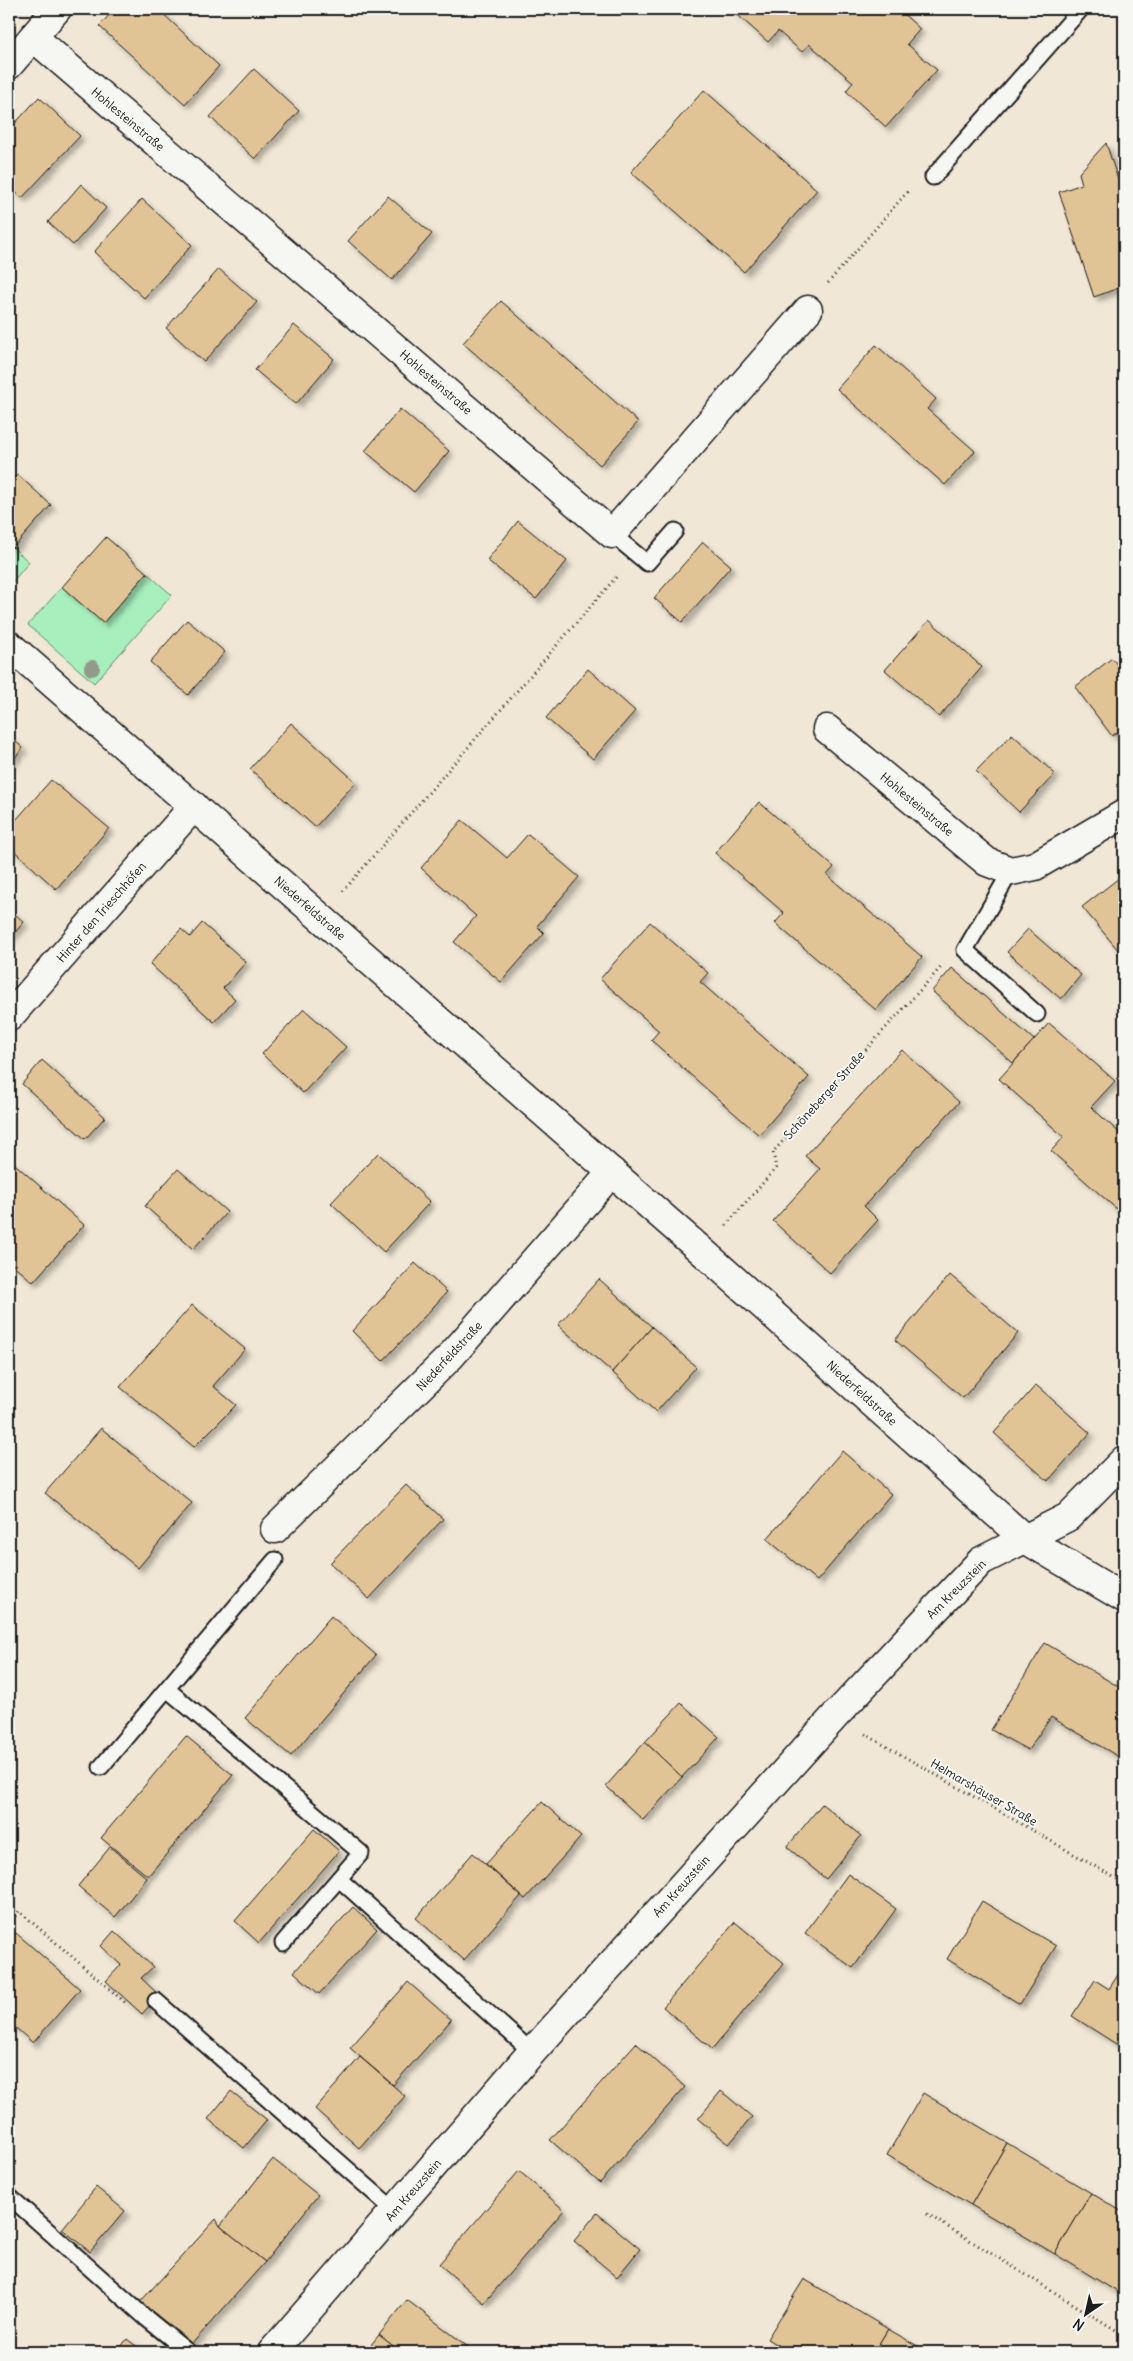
<svg xmlns="http://www.w3.org/2000/svg" width="1133" height="2361" font-family="Delius,sans-serif">
	<style>
		.green { fill: #a7efbc; stroke: #62866c }
		.building { fill: #e1c495; stroke: #1c1c1c; filter: url(#shadow) }
		.lines { fill: none; stroke-linecap: round; stroke-linejoin: round }
		.lane-casing { stroke: #1c1c1c; stroke-width: 19 }
		.street-casing { stroke: #1c1c1c; stroke-width: 31 }
		.path { stroke: #1c1c1c; stroke-width: 3; stroke-dasharray: 1 4; stroke-linecap: butt }
		.lane { stroke: #f6f6f2; stroke-width: 15 }
		.street { stroke: #f6f6f2; stroke-width: 28 }
		.tree { fill: #929a8a }
		.labels { text-anchor: middle; dominant-baseline: central; stroke-width: 4; stroke-linejoin: round; paint-order: stroke }
		.street-label { font-size: 12px; fill: #1c1c1c; stroke: #f6f6f2 }
	</style>
	<defs>
		<filter id="shadow"><feDropShadow dx="4.5" dy="4.5" stdDeviation="2.5" flood-color="#0004"/></filter>
	</defs>
	<rect width="100%" height="100%" fill="#f0e7d6"/>
	<filter id="ink" filterUnits="userSpaceOnUse"><feTurbulence type="fractalNoise" baseFrequency=".02" numOctaves="2"/><feDisplacementMap in="SourceGraphic" scale="10" xChannelSelector="R" yChannelSelector="G"/><feConvolveMatrix kernelMatrix="1 2 1 2 8 2 1 2 1" color-interpolation-filters="sRGB"/></filter>
	<g filter="url(#ink)">
		<!-- green -->
		<g class="green">
			<path d="M9 544 29 562 9 586Z"/>
			<path d="M147 573 172 595 94 683 28 625 62 587 103 623Z"/>
		</g>
		<!-- building -->
		<g class="building">
			<path d="M115 9H158L219 66 185 104 99 26Z"/>
			<path d="M731 9H898L920 29 907 44 937 70 886 127 846 91 853 82 809 44 802 52 778 31 768 42Z"/>
			<path d="M254 69 299 111 255 159 210 117Z"/>
			<path d="M704 90 817 190 744 272 631 172Z"/>
			<path d="M39 97 80 136 22 198 9 186V130Z"/>
			<path d="M1106 143 1124 198V286L1094 297 1059 192 1082 184 1079 173Z"/>
			<path d="M81 184 106 208 73 245 48 222Z"/>
			<path d="M388 196 432 234 392 280 348 241Z"/>
			<path d="M142 199 192 245 144 298 94 252Z"/>
			<path d="M219 269 257 302 204 362 166 328Z"/>
			<path d="M501 301 638 422 600 465 463 343Z"/>
			<path d="M294 325 334 359 296 404 255 370Z"/>
			<path d="M876 345 936 399 927 409 975 451 945 485 837 389Z"/>
			<path d="M400 409 449 451 414 492 365 451Z"/>
			<path d="M17 474 51 505 13 548 9 544V484Z"/>
			<path d="M518 521 567 561 536 599 487 560Z"/>
			<path d="M106 537 147 573 103 623 62 587Z"/>
			<path d="M703 542 731 566 682 622 654 598Z"/>
			<path d="M187 620 225 652 188 695 150 662Z"/>
			<path d="M929 620 982 667 939 717 885 670Z"/>
			<path d="M1112 658 1124 674V727L1112 736 1075 687Z"/>
			<path d="M588 669 635 711 593 759 546 718Z"/>
			<path d="M291 723 356 782 315 827 250 769Z"/>
			<path d="M1012 734 1055 774 1019 812 976 771Z"/>
			<path d="M9 736 23 748 9 765Z"/>
			<path d="M51 780 109 828 56 889 9 846V828Z"/>
			<path d="M759 802 834 867 827 875 922 957 876 1010 775 923 784 913 715 853Z"/>
			<path d="M462 820 507 858 528 834 579 877 537 926 544 933 501 982 454 942 476 916 421 868Z"/>
			<path d="M1124 874V957L1082 907Z"/>
			<path d="M9 909 24 922 9 939Z"/>
			<path d="M650 922 708 973 700 982 809 1077 759 1135 651 1040 659 1031 600 979Z"/>
			<path d="M202 923 246 962 223 988 235 999 214 1022 150 964 181 929 190 937Z"/>
			<path d="M1028 929 1081 975 1061 999 1007 952Z"/>
			<path d="M952 968 1034 1040 1013 1063 932 991Z"/>
			<path d="M304 1009 346 1047 303 1093 262 1054Z"/>
			<path d="M1049 1023 1115 1081 1091 1107 1124 1137V1206L1120 1212 1051 1151 1064 1137 999 1079Z"/>
			<path d="M902 1050 959 1102 864 1206 878 1220 830 1273 773 1221 820 1169 805 1156Z"/>
			<path d="M42 1060 105 1117 85 1139 22 1084Z"/>
			<path d="M378 1153 430 1202 384 1252 331 1203Z"/>
			<path d="M9 1159 84 1225 33 1282 9 1261Z"/>
			<path d="M178 1169 227 1212 193 1249 145 1206Z"/>
			<path d="M415 1263 447 1292 383 1361 352 1331Z"/>
			<path d="M950 1275 1018 1333 963 1398 895 1340Z"/>
			<path d="M599 1279 652 1327 612 1372 558 1325Z"/>
			<path d="M192 1305 245 1349 213 1386 236 1405 194 1447 120 1387Z"/>
			<path d="M652 1327 696 1367 656 1412 612 1372Z"/>
			<path d="M1036 1385 1090 1433 1048 1481 994 1433Z"/>
			<path d="M101 1428 192 1503 138 1568 45 1493Z"/>
			<path d="M842 1451 891 1494 817 1581 767 1539Z"/>
			<path d="M406 1485 443 1519 369 1599 330 1563Z"/>
			<path d="M331 1616 376 1655 291 1756 245 1718Z"/>
			<path d="M1045 1643 1124 1690V1760L1051 1717 1028 1750 991 1730Z"/>
			<path d="M681 1703 719 1737 682 1777 645 1742Z"/>
			<path d="M186 1736 233 1775 148 1876 101 1838Z"/>
			<path d="M645 1742 682 1777 643 1820 606 1786Z"/>
			<path d="M542 1802 581 1837 525 1899 486 1864Z"/>
			<path d="M822 1804 861 1836 826 1879 787 1847Z"/>
			<path d="M314 1829 339 1851 259 1943 235 1921Z"/>
			<path d="M110 1847 147 1878 115 1917 78 1886Z"/>
			<path d="M473 1853 521 1896 464 1960 416 1918Z"/>
			<path d="M848 1874 896 1909 853 1968 805 1933Z"/>
			<path d="M982 1901 1056 1946 1020 2004 947 1959Z"/>
			<path d="M353 1907 377 1929 319 1994 294 1972Z"/>
			<path d="M735 1922 784 1963 712 2049 663 2007Z"/>
			<path d="M114 1931 153 1967 141 1978 159 1995 142 2014 106 1981 121 1965 101 1946Z"/>
			<path d="M16 1933 80 1989 33 2043 9 2022V1941Z"/>
			<path d="M1121 1970 1124 1972V2049L1072 2016 1095 1980 1109 1989Z"/>
			<path d="M408 1982 451 2020 393 2085 350 2048Z"/>
			<path d="M636 2043 685 2087 600 2183 550 2140Z"/>
			<path d="M360 2057 405 2096 359 2148 315 2109Z"/>
			<path d="M231 2091 267 2120 244 2148 208 2119Z"/>
			<path d="M721 2091 752 2117 729 2144 698 2119Z"/>
			<path d="M923 2093 1007 2143 971 2205 887 2155Z"/>
			<path d="M1007 2143 1091 2193 1055 2254 971 2205Z"/>
			<path d="M273 2159 318 2195 265 2262 220 2226Z"/>
			<path d="M519 2171 564 2210 484 2303 439 2264Z"/>
			<path d="M96 2187 125 2211 90 2252 62 2229Z"/>
			<path d="M1091 2193 1124 2213V2296L1055 2254Z"/>
			<path d="M597 2213 640 2249 617 2277 574 2241Z"/>
			<path d="M216 2219 220 2226 265 2262 189 2347 140 2302Z"/>
			<path d="M804 2279 888 2329 874 2352H789L767 2339Z"/>
			<path d="M407 2300 468 2347 464 2352H401L379 2335Z"/>
			<path d="M888 2329 928 2352H874Z"/>
			<path d="M379 2335 401 2352H365Z"/>
			<path d="M127 2339 144 2352H117Z"/>
		</g>
		<g class="lines">
			<!-- lane casing -->
			<g class="lane-casing">
				<g id="lane">
					<path d="M933 177 1081 9"/>
					<path d="M612 534 647 563 675 531"/>
					<path d="M1011 871 965 950 1037 1014"/>
					<path d="M167 1689 361 1853 283 1943"/>
					<path d="M101 1767 275 1560"/>
					<path d="M339 1879 532 2052"/>
					<path d="M156 2001 395 2211"/>
					<path d="M9 2196 146 2318 188 2352"/>
				</g>
			</g>
			<!-- street casing -->
			<g class="street-casing">
				<g id="street">
					<path d="M33 37 612 534 808 310"/>
					<path d="M9 65 57 9"/>
					<path d="M9 645 703 1252 1025 1539 1124 1598"/>
					<path d="M827 729 987 862 1011 871 1035 866 1124 814"/>
					<path d="M9 1017 194 806"/>
					<path d="M275 1529 450 1357 612 1172"/>
					<path d="M272 2352 532 2052 835 1716 981 1561 1068 1517 1124 1460"/>
				</g>
			</g>
			<!-- path -->
			<g class="path">
				<path d="M828 283 909 190"/>
				<path d="M343 891 618 575"/>
				<path d="M726 1225 776 1168 773 1152 942 966"/>
				<path d="M865 1734 1124 1883"/>
				<path d="M9 1924 19 1911 127 2004"/>
				<path d="M927 2214 1124 2335"/>
			</g>
			<!-- lane -->
			<use href="#lane" class="lane"/>
			<!-- street -->
			<use href="#street" class="street"/>
		</g>
		<!-- trees -->
		<circle class="tree" cx="92" cy="668" r="8"/>
	</g>
	<g class="labels">
		<!-- street labels -->
		<g class="street-label">
			<text transform="translate(128 119) rotate(40)">Hohlesteinstraße</text>
			<text transform="translate(436 382) rotate(41)">Hohlesteinstraße</text>
			<text transform="translate(917 804) rotate(40)">Hohlesteinstraße</text>
			<text transform="translate(310 908) rotate(41)">Niederfeldstraße</text>
			<text transform="translate(101 912) rotate(-49)">Hinter den Trieschhöfen</text>
			<text transform="translate(824 1095) rotate(-48)">Schöneberger Straße</text>
			<text transform="translate(449 1356) rotate(-47)">Niederfeldstraße</text>
			<text transform="translate(862 1393) rotate(42)">Niederfeldstraße</text>
			<text transform="translate(956 1589) rotate(-45)">Am Kreuzstein</text>
			<text transform="translate(984 1792) rotate(30)">Helmarshäuser Straße</text>
			<text transform="translate(681 1886) rotate(-48)">Am Kreuzstein</text>
			<text transform="translate(413 2190) rotate(-49)">Am Kreuzstein</text>
		</g>
	</g>
	<!-- margin -->
	<rect width="1133" height="2361" fill="none" stroke="#f6f6f2" stroke-width="30"/>
	<rect x="15" y="15" width="1103" height="2331" fill="none" stroke="#1c1c1c" stroke-width="2" filter="url(#ink)"/>
	<!-- north arrow -->
	<g transform="translate(1086 2314) rotate(214)" stroke="#f6f6f2" stroke-width="4" paint-order="stroke">
	<path d="M0-4L9 19L0 12L-9 19Z" fill="#1c1c1c"/>
	<text y="-8" font-size="14" font-weight="bold" text-anchor="middle" fill="#1c1c1c">N</text>
	</g>
</svg>
